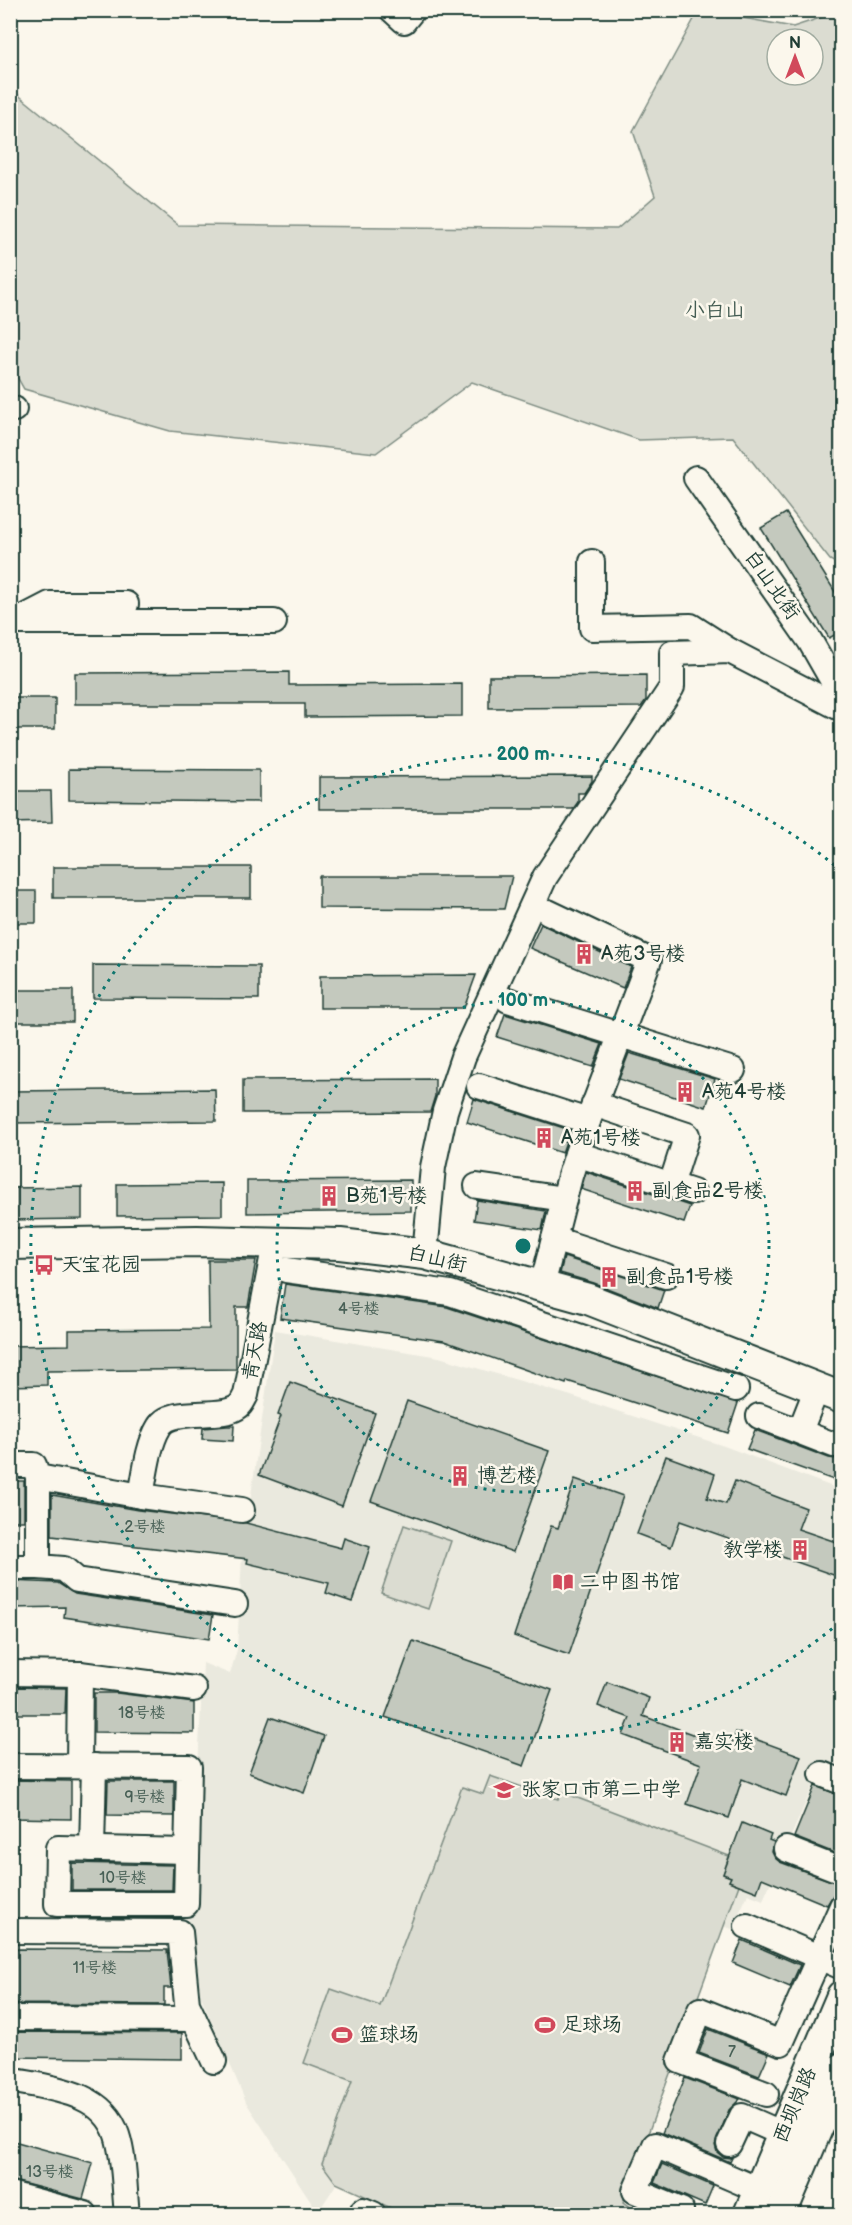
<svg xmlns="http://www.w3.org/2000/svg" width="852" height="2225" font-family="'Balsamiq Sans','LXGW WenKai TC',sans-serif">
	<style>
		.built { fill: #eae9de }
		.green { fill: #dbdcd1; stroke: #7d8c82; stroke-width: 1.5; fill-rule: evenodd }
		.building { fill: #c4c9be; stroke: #1f3d34; stroke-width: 1.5 }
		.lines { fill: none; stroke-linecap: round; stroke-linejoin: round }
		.minor-casing { stroke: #1f3d34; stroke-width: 28 }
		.major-casing { stroke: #1f3d34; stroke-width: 34 }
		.minor { stroke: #fbf7ec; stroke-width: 24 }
		.major { stroke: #fbf7ec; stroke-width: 30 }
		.ring { fill: none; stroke: #0f766e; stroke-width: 3; stroke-dasharray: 3 6 }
		.labels { text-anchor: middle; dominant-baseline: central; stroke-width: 5; stroke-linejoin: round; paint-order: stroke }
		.number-label { font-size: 16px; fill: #486056 }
		.park-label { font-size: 20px; fill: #455d53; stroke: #fbf7ec }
		.street-label { font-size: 20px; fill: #1f3d34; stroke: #fbf7ec }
		.poi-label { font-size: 20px; fill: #1f3d34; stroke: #fbf7ec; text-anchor: start }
		.centre { fill: #0f766e; stroke: #fbf7ec; stroke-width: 3 }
		.ring-label { font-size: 18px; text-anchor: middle; font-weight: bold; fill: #0f766e; stroke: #fbf7ec; stroke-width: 5; stroke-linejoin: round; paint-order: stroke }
	</style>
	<rect width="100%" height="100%" fill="#fbf7ec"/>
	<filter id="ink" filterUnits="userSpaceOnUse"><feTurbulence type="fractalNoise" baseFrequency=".0167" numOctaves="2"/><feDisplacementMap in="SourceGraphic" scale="12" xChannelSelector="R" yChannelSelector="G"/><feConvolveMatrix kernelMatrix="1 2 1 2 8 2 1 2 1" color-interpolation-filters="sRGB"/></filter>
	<g filter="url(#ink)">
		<!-- built -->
		<path class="built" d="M275 1330 439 1357 568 1395 724 1446 841 1490V1769L824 1761 763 1900 748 1894 732 1929 723 1926 623 2202 636 2212 635 2214H404L337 2183 318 2212 247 2104 193 1978 187 1943 195 1831 203 1663 230 1674 237 1650 242 1557Z"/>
		<!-- green -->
		<g class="green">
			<path d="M699 10 793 27 841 11V566L830 560 733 437 639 440 472 382 376 453 170 431 24 389 11 366V89L178 225 617 229 655 196 633 131ZM777 39H813V75H777Z"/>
			<path d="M404 1525 451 1541 428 1609 381 1593Z"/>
			<path d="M490 1776 558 1799 562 1792 729 1856 723 1874 731 1877 729 1881 739 1885 623 2202 636 2212 635 2214H404L336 2183 322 2164 352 2081 304 2063 331 1989 380 2006 462 1787 483 1794Z"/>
		</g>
		<!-- building -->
		<g class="building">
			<path d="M786 513 842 603V631L829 638 761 528Z"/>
			<path d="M289 672V685L462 684V716L305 717V704H75V673Z"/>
			<path d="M646 675V700L641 707 489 708V676Z"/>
			<rect x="10" y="698" width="45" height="31"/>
			<path d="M69 769 259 770V802L69 800Z"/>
			<path d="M592 776V781L584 793H578V802L573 809H319V777Z"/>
			<path d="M10 791H51L52 822 10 823Z"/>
			<rect x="53" y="867" width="198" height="31"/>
			<path d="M319 876H512L504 909 319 908Z"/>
			<rect x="10" y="891" width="26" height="32"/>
			<path d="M541 924 631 967 623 988 530 948Z"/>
			<path d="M93 965 259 966V999L93 998Z"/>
			<path d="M476 975 464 1008H320V976Z"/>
			<rect x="10" y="990" width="63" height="32"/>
			<path d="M505 1014 602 1044 593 1067 497 1037Z"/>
			<path d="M629 1053 715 1079 706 1107 619 1079Z"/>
			<path d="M435 1079V1096L430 1112 243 1113V1080Z"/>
			<path d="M215 1089 216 1121 10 1123V1091Z"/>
			<path d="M474 1099 570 1130 562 1153 467 1122Z"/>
			<path d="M586 1172 690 1206 684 1223 581 1189Z"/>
			<path d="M411 1180V1211L247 1213V1181Z"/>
			<path d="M222 1183V1215L117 1216V1184Z"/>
			<path d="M82 1187V1219L10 1220V1188Z"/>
			<path d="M477 1200 546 1211 542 1230 474 1220Z"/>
			<path d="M564 1257 664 1290 658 1308 594 1283 560 1273Z"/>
			<path d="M208 1260H256L248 1307H236V1369L47 1371V1385L10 1386V1346L69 1345V1330L209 1329Z"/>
			<path d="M285 1284 447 1307 738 1403 728 1433 567 1381 566 1384 444 1341 280 1318Z"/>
			<path d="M290 1382 375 1413 342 1506 259 1475 281 1416 278 1415Z"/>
			<path d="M407 1401 549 1451 513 1552 371 1501Z"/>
			<path d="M227 1426H234L233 1441 202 1439 203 1428Z"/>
			<path d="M755 1430 829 1458 836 1459 842 1457V1483L747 1449Z"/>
			<path d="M666 1456 715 1474 707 1498 726 1504 735 1481 806 1508 798 1529 839 1543 834 1557 842 1560V1578L680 1521 671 1547 637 1534Z"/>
			<path d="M575 1479 623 1496 569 1655 514 1636 551 1526 558 1528Z"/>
			<rect x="10" y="1481" width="14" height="40"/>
			<path d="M52 1495 138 1510 246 1523 341 1548 344 1538 370 1547 352 1602 326 1593 329 1583 247 1563 248 1559 52 1536Z"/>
			<path d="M10 1581 58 1583 75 1594 213 1615 209 1639 64 1617 65 1607 10 1608Z"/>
			<path d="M413 1641 552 1690 524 1766 385 1717Z"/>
			<path d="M607 1682 649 1698 643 1716 730 1748 736 1732 801 1756 786 1796 742 1779 729 1818 687 1804 701 1764 623 1735 630 1718 598 1706Z"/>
			<path d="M10 1687 66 1688 65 1714H10Z"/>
			<path d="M94 1693H117L194 1703V1733L94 1732Z"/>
			<path d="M270 1717 324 1736 304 1793 249 1773Z"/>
			<path d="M10 1780 71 1781V1819L10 1818Z"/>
			<path d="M108 1781H174V1816L107 1815Z"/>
			<path d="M815 1786 842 1796V1856L794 1837Z"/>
			<path d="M742 1823 771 1835 769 1840 774 1842 772 1852 775 1858 780 1862 842 1885V1892L833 1895 827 1905 762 1878 757 1892 729 1881 731 1877 723 1874Z"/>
			<path d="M72 1863 173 1865 172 1890H72Z"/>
			<path d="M742 1940 800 1965 790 1987 733 1963Z"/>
			<path d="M14 1949 167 1950 171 1988H164V2005L15 2004Z"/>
			<path d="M708 2029 769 2053 759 2076 699 2053Z"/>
			<path d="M10 2032 182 2033V2059L10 2057Z"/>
			<path d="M685 2078 740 2099 729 2110 715 2145 717 2152 723 2157 732 2158 730 2162 662 2133Z"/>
			<path d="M10 2140 93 2163 83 2199 10 2180Z"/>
			<path d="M662 2164 713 2186 705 2205 654 2183Z"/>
		</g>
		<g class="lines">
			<!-- minor casing -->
			<g class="minor-casing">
				<g id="minor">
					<path d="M392 10 404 21 413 10"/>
					<path d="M10 409H14"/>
					<path d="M696 478 810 641 842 697"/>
					<path d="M592 562V628L691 626 730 651"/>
					<path d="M21 619 50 604H126"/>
					<path d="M16 622H274"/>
					<path d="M508 1000 733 1070"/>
					<path d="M479 1086 588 1121"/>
					<path d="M594 1104 687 1135 671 1185"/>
					<path d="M577 1154 693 1192"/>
					<path d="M477 1186 564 1199"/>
					<path d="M554 1239 666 1276"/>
					<path d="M425 1254 433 1167 445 1111 463 1057 545 877 672 687V653L730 651 842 709"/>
					<path d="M286 1270 450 1293 736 1389"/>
					<path d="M542 1286 570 1176 585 1129 649 960 548 912"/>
					<path d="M759 1416 834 1445"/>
					<path d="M800 1431 817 1388"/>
					<path d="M10 1465H34L38 1477"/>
					<path d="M141 1496 242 1510"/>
					<path d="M10 1567H38V1477L141 1496C145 1475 148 1445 159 1427 171 1405 222 1421 239 1406 242 1404 244 1398 246 1395L275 1243"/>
					<path d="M38 1567 64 1569 77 1580 235 1604"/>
					<path d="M10 1673 80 1674 194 1689"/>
					<path d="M10 1766 189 1767 186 1904H57L58 1848 187 1851"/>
					<path d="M79 1766 80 1674"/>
					<path d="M822 1774 842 1782"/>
					<path d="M92 1849 94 1766"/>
					<path d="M786 1849 842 1871"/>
					<path d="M747 1926 842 1967"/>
					<path d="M10 1931 180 1932 187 2004 214 2061"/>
					<path d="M10 2018 194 2019"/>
					<path d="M10 2080C49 2088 103 2091 117 2135 125 2160 124 2189 127 2214"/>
					<path d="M766 2094 680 2061 700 2010 781 2043 842 1906"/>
					<path d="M729 2144 742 2116 783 2134"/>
					<path d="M10 2194 85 2214"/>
					<path d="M363 2210 373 2214"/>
					<path d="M679 2214 681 2210 635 2191 655 2145 759 2190"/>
				</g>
			</g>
			<!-- major casing -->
			<g class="major-casing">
				<g id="major">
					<path d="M10 1244 197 1241 340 1244 425 1254 588 1299 842 1398"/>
					<path d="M749 2214 842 1996"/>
					<path d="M781 2214 842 2069"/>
				</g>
			</g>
			<!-- minor -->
			<use href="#minor" class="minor"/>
			<!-- major -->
			<use href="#major" class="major"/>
		</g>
	</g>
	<!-- distance rings -->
	<g class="ring">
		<circle cx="523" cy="1246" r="246"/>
		<path d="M839 1623A492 492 0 1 1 839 869"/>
	</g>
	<!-- icons -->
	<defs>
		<g id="building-bare" transform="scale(1.62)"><path d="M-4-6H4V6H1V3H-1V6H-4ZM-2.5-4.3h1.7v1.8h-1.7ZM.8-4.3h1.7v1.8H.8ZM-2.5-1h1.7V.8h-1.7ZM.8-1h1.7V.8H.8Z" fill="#d1495b" stroke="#fbf7ec" stroke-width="2.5" paint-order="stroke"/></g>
		<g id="bus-bare" transform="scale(1.62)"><path d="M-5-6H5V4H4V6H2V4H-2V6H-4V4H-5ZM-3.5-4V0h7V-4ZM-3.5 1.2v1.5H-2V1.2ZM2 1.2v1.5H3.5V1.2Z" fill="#d1495b" stroke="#fbf7ec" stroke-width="2.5" paint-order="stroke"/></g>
		<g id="library-bare" transform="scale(1.62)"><path d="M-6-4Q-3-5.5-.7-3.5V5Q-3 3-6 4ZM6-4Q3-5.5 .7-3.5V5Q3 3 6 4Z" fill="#d1495b" stroke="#fbf7ec" stroke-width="2.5" paint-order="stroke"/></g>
		<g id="school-bare" transform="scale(1.62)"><path d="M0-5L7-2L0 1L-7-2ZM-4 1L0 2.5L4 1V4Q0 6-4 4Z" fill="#d1495b" stroke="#fbf7ec" stroke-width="2.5" paint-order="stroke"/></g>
		<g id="stadium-bare" transform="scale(1.62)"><path d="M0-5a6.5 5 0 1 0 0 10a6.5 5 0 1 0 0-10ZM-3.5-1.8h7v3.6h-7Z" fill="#d1495b" stroke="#fbf7ec" stroke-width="2.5" paint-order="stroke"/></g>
	</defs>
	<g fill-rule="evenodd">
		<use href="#building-bare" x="584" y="954"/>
		<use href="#building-bare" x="685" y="1092"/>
		<use href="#building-bare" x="544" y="1138"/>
		<use href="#building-bare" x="635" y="1191"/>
		<use href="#building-bare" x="329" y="1196"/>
		<use href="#bus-bare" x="44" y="1265"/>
		<use href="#building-bare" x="609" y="1277"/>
		<use href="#building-bare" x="460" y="1476"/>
		<use href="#building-bare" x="800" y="1550"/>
		<use href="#library-bare" x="563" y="1582"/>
		<use href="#building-bare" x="677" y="1742"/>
		<use href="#school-bare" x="504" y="1790"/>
		<use href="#stadium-bare" x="545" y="2025"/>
		<use href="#stadium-bare" x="342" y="2035"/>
	</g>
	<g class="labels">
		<!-- number labels -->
		<g class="number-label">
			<text x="359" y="1309">4号楼</text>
			<text x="145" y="1527">2号楼</text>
			<text x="142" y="1713">18号楼</text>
			<text x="145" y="1797">9号楼</text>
			<text x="123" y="1878">10号楼</text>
			<text x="95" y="1968">11号楼</text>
			<text x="732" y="2052">7</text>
			<text x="50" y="2172">13号楼</text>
		</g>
		<!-- park labels -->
		<g class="park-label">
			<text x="715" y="311">小白山</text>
		</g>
		<!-- street labels -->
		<g class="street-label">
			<text transform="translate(772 585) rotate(55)">白山北街</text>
			<text transform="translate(437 1259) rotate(13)">白山街</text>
			<text transform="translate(255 1351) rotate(-79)">青天路</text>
			<text transform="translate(795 2105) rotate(-67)">西坝岗路</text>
		</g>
		<!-- poi labels -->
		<g class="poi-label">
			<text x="601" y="954">A苑3号楼</text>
			<text x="702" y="1092">A苑4号楼</text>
			<text x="561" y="1138">A苑1号楼</text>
			<text x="652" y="1191">副食品2号楼</text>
			<text x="346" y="1196">B苑1号楼</text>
			<text x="61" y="1265">天宝花园</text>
			<text x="626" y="1277">副食品1号楼</text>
			<text x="477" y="1476">博艺楼</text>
			<text x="783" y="1550" text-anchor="end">教学楼</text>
			<text x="580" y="1582">二中图书馆</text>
			<text x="694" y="1742">嘉实楼</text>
			<text x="521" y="1790">张家口市第二中学</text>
			<text x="562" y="2025">足球场</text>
			<text x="359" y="2035">篮球场</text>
		</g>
	</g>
	<circle cx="523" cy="1246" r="9" class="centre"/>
	<g class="ring-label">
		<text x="523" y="760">200 m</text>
		<text x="523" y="1006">100 m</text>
	</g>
	<!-- margin -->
	<rect width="852" height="2225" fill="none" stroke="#fbf7ec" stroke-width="36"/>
	<rect x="18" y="18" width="816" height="2189" fill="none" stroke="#1f3d34" stroke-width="2" filter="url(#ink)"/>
	<!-- north arrow -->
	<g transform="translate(795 57)"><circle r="28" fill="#fbf7ec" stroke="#a3ada2" stroke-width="1.5"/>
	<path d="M0-4.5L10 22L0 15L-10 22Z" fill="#d1495b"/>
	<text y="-9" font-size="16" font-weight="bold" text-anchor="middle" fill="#1f3d34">N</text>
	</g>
</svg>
